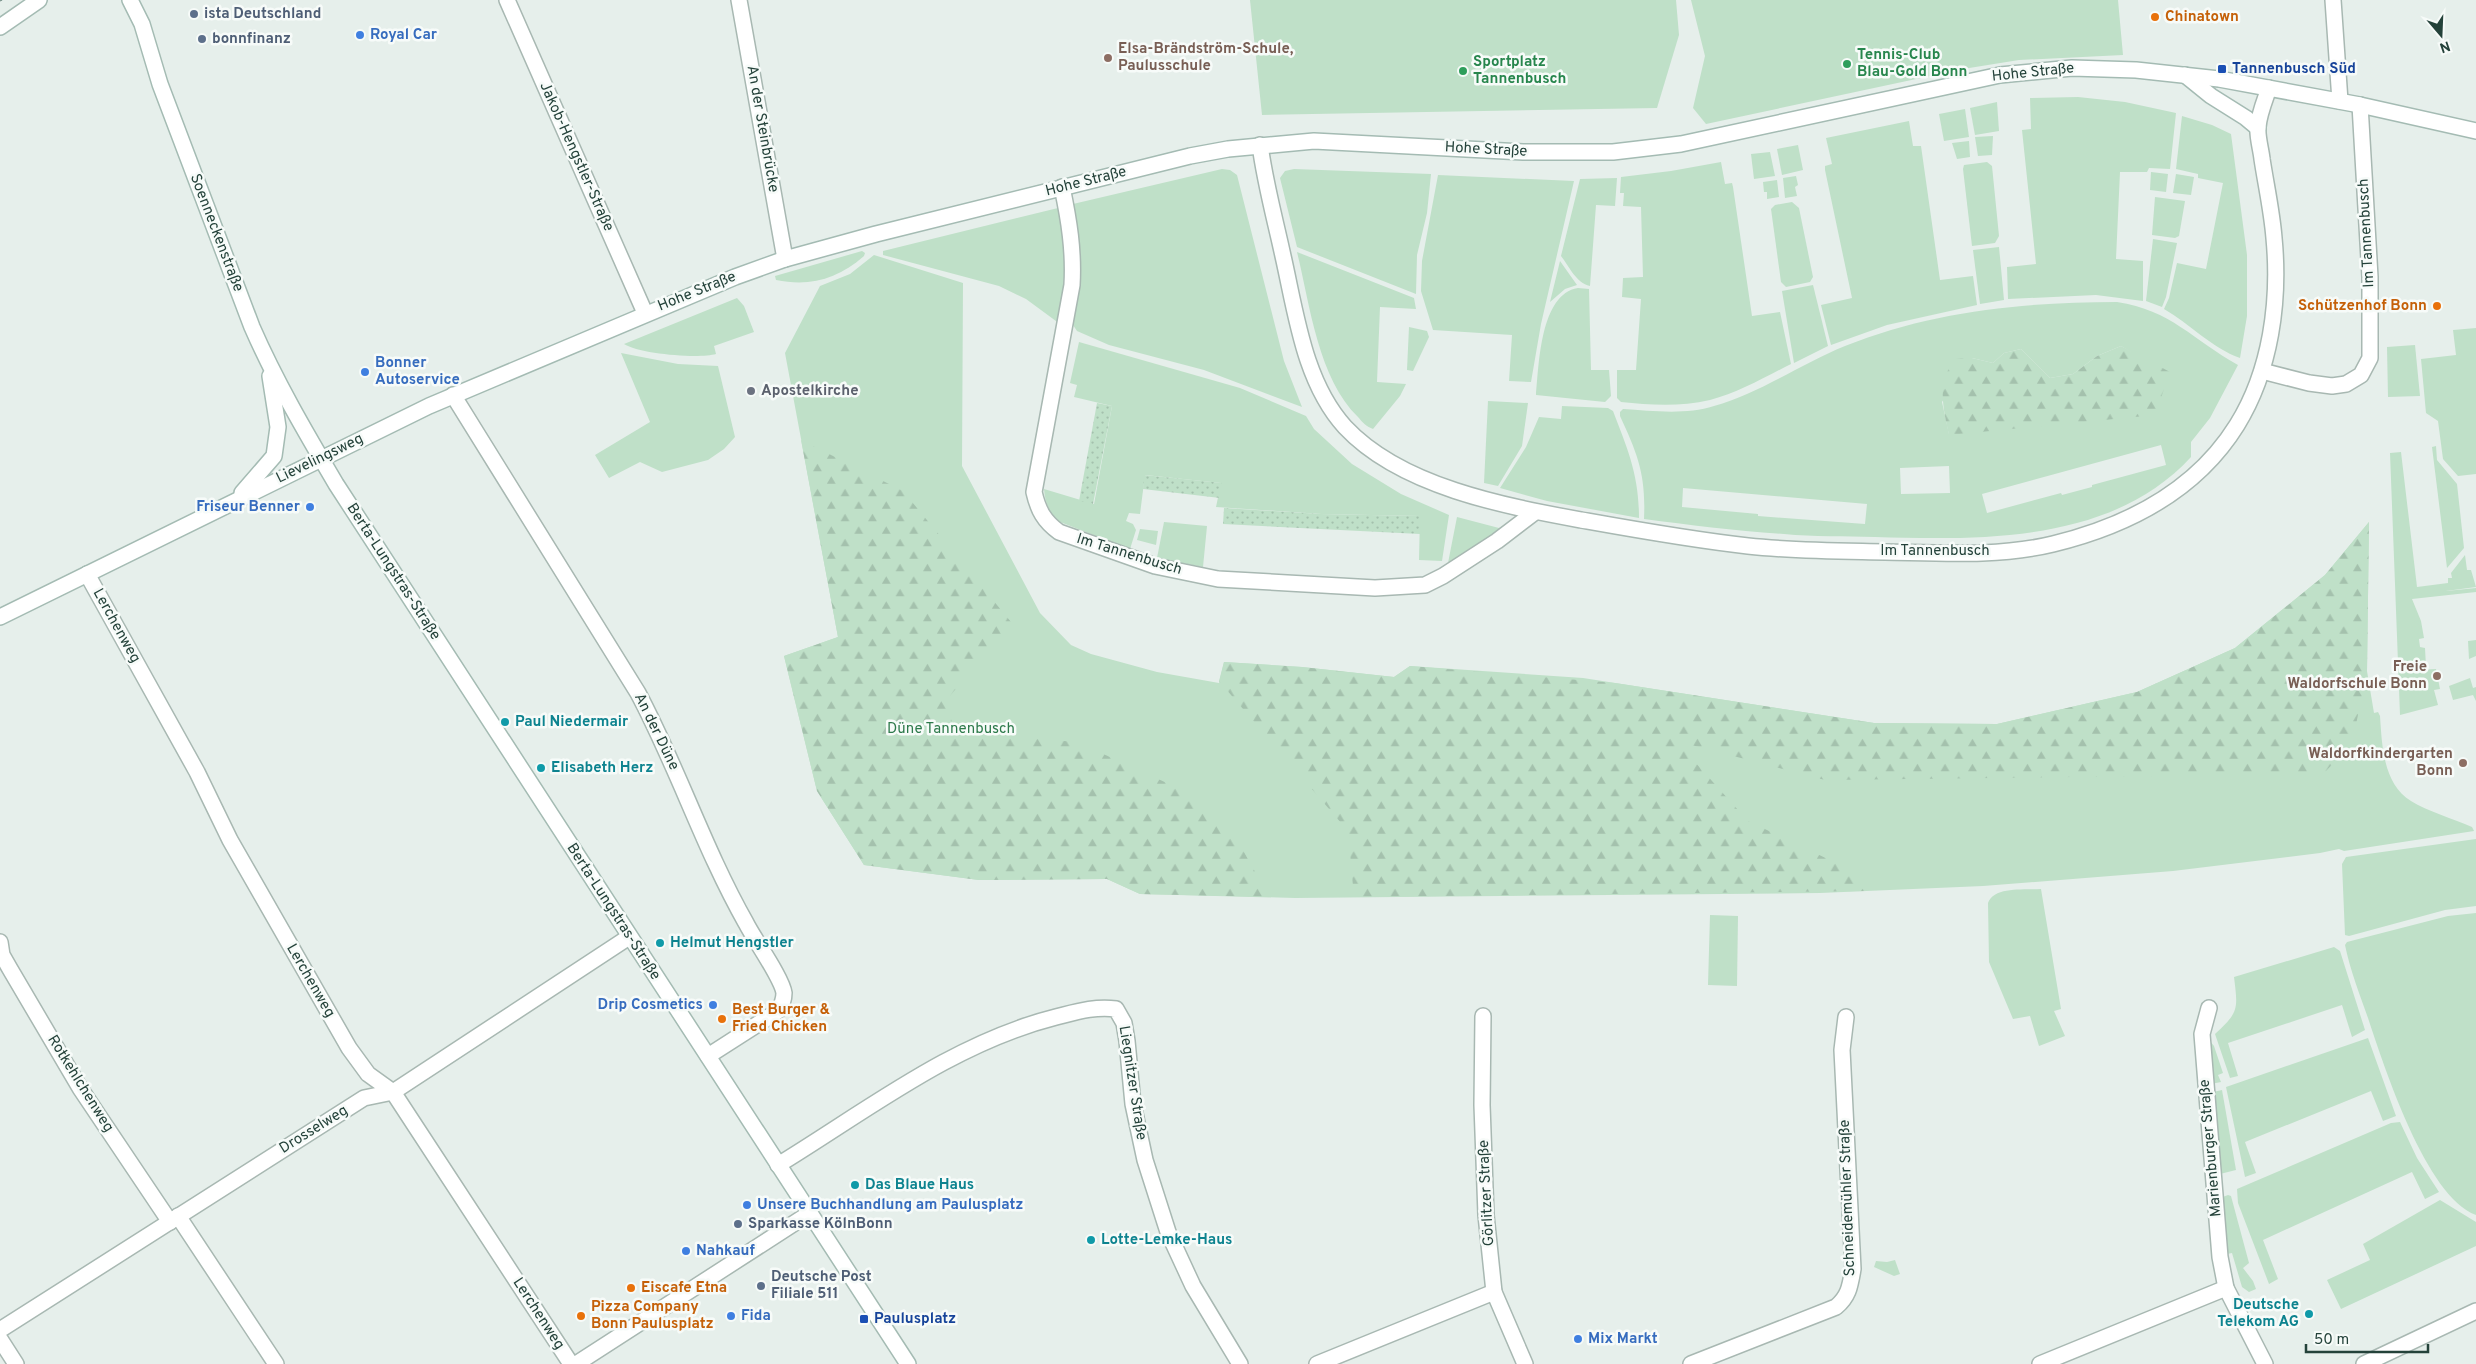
<svg xmlns="http://www.w3.org/2000/svg" width="2476" height="1364" font-family="Overpass,sans-serif">
	<style>
		.green { fill: #bfe0c8; fill-rule: evenodd }
		.forest { fill: url(#forest-firs) }
		.garden { fill: url(#garden-dots) }
		.lines { fill: none; stroke-linecap: round; stroke-linejoin: round }
		.street-casing { stroke: #a8b8b2; stroke-width: 18 }
		.secondary-casing { stroke: #a4bbb3; stroke-width: 18 }
		.street { stroke: #fff; stroke-width: 15 }
		.secondary { stroke: #fff; stroke-width: 15 }
		.tram { stroke: #5f7d75; stroke-width: 1 }
		.service-dot { fill: #5c6f8a; stroke: #f7fbf9; stroke-width: 2 }
		.food-dot { fill: #e8710a; stroke: #f7fbf9; stroke-width: 2 }
		.shop-dot { fill: #3f7fe0; stroke: #f7fbf9; stroke-width: 2 }
		.education-dot { fill: #8d6e63; stroke: #f7fbf9; stroke-width: 2 }
		.leisure-dot { fill: #2e9e5b; stroke: #f7fbf9; stroke-width: 2 }
		.transit-dot { fill: #1a4fb4; stroke: #f7fbf9; stroke-width: 2 }
		.worship-dot { fill: #6b7280; stroke: #f7fbf9; stroke-width: 2 }
		.culture-dot { fill: #0f9aa8; stroke: #f7fbf9; stroke-width: 2 }
		.labels { text-anchor: middle; dominant-baseline: central; stroke-width: 5; stroke-linejoin: round; paint-order: stroke }
		.service-label { font-size: 15px; font-weight: bold; fill: #4e5e75; stroke: #f7fbf9; text-anchor: start }
		.food-label { font-size: 15px; font-weight: bold; fill: #c56008; stroke: #f7fbf9; text-anchor: start }
		.shop-label { font-size: 15px; font-weight: bold; fill: #366cbe; stroke: #f7fbf9; text-anchor: start }
		.education-label { font-size: 15px; font-weight: bold; fill: #785e54; stroke: #f7fbf9; text-anchor: end }
		.leisure-label { font-size: 15px; font-weight: bold; fill: #27864d; stroke: #f7fbf9; text-anchor: start }
		.transit-label { font-size: 15px; font-weight: bold; fill: #164399; stroke: #f7fbf9; text-anchor: start }
		.street-label { font-size: 15px; fill: #24423a; stroke: #f7fbf9 }
		.worship-label { font-size: 15px; font-weight: bold; fill: #5b616d; stroke: #f7fbf9; text-anchor: start }
		.culture-label { font-size: 15px; font-weight: bold; fill: #0d838f; stroke: #f7fbf9; text-anchor: start }
		.park-label { font-size: 15px; fill: #2d7a4b; stroke: #f7fbf9 }
	</style>
	<defs>
		<pattern id="forest-firs" width="22" height="20" patternUnits="userSpaceOnUse" patternTransform="scale(1.25)"><rect width="22" height="20" fill="#bfe0c8"/><path d="M5 1l3.5 6h-7zM16 11l3.5 6h-7z" fill="#a4c1ad"/></pattern>
		<pattern id="garden-dots" width="8" height="8" patternUnits="userSpaceOnUse" patternTransform="scale(1.25)"><rect width="8" height="8" fill="#bfe0c8"/><path d="M2 2h.1M6 6h.1" fill="none" stroke="#a4c1ad" stroke-width="1.8" stroke-linecap="round"/></pattern>
	</defs>
	<rect width="100%" height="100%" fill="#e6efeb"/>
	<!-- green -->
	<g class="green">
		<path d="M1250 0H1676L1679 35 1657 108 1262 115Z"/>
		<path d="M1691 0H2118L2123 55 2019 60 1963 69 1706 124 1693 108 1705 56Z"/>
		<path d="M2078 97 2125 102 2176 113 2170 169 2149 168 2147 172H2120L2116 259 2143 261V301L2096 295 2008 299 2007 267 2036 264 2022 130 2031 129 2030 98Z"/>
		<path d="M1997 102 1999 131 1975 135 1970 108Z"/>
		<path d="M1965 109 1969 137 1944 141 1939 114Z"/>
		<path d="M2182 116 2212 125 2231 134 2247 255V316L2240 358C2212 348 2190 324 2164 309L2169 298 2177 263 2206 269 2223 183 2198 178V174L2176 169Z"/>
		<path d="M1909 121 1913 146H1921L1940 280 1973 276 1977 305 1887 325 1831 345 1821 305 1852 298 1825 170V166L1832 164 1826 138Z"/>
		<path d="M1993 136 1992 155 1978 156 1975 137Z"/>
		<path d="M1969 141 1970 157 1957 159 1952 143Z"/>
		<path d="M1798 145 1803 170 1782 175 1777 149Z"/>
		<path d="M1770 152 1775 176 1754 179 1751 154Z"/>
		<path d="M1721 162 1725 184 1732 183 1733 187 1752 316 1780 312 1791 364C1765 377 1738 393 1710 400 1680 407 1650 405 1621 402L1617 398V370H1636L1641 299 1622 297 1623 278 1643 277 1641 207 1623 206 1624 193H1620L1621 177 1671 171Z"/>
		<path d="M1987 162 1992 166 1999 236 1995 243 1972 246 1963 169 1964 165Z"/>
		<path d="M1222 169 1230 170 1237 175 1284 361 1302 407 1204 370 1109 345 1077 331 1073 325C1083 276 1082 253 1073 204Z"/>
		<path d="M1294 169 1431 174 1427 213 1417 255 1416 294 1297 247 1280 178 1285 171Z"/>
		<path d="M2151 172 2168 174 2166 192 2150 190Z"/>
		<path d="M2176 174 2194 177 2191 195 2173 193Z"/>
		<path d="M1438 175 1574 181 1541 324 1531 382 1509 381 1512 335 1433 330 1421 291 1422 261Z"/>
		<path d="M1796 176 1798 185 1795 187 1797 196 1785 198 1783 178Z"/>
		<path d="M1617 178 1615 206 1596 205 1590 286C1576 283 1569 266 1561 256L1580 179Z"/>
		<path d="M1777 180 1779 197 1767 199V192H1764L1763 182Z"/>
		<path d="M2155 197 2185 201 2179 236 2175 238 2152 235Z"/>
		<path d="M1792 202 1799 208 1813 277 1810 282 1786 287 1781 282 1771 209 1775 205Z"/>
		<path d="M1058 208 1065 235 1069 261 1060 324 1026 299 999 286 883 255V251Z"/>
		<path d="M2153 239 2177 243 2166 297 2162 307 2146 301Z"/>
		<path d="M1999 247 2004 300 1980 304 1973 250Z"/>
		<path d="M862 251 865 253 864 256C838 279 810 287 776 280L775 276Z"/>
		<path d="M1297 252 1414 298 1416 309 1380 307 1377 382 1406 384 1400 396 1373 429C1367 427 1362 422 1358 417 1318 378 1310 305 1297 252Z"/>
		<path d="M874 255 963 283 962 466 1040 613 1071 645 1091 654 1157 672 1219 683 1224 662 1302 667 1394 677 1410 666 1583 678 1874 723 1997 724 2137 692 2235 648 2325 575 2369 522 2367 671 2374 713 2378 712 2380 716C2382 745 2383 784 2411 801 2427 811 2454 819 2472 827L2474 831 2344 851 2339 849 2320 853 2173 871 1983 886 1820 893 1295 898 1140 894 1107 879 979 880 864 865 817 791 784 656 838 637 785 353 820 286 850 274Z"/>
		<path d="M1560 261 1577 285 1565 289 1550 302Z"/>
		<path d="M1813 285 1828 346 1794 363 1782 291Z"/>
		<path d="M1578 288 1589 289 1591 370H1609L1611 396 1605 402 1536 395C1539 365 1540 294 1578 288Z"/>
		<path d="M737 298 744 306 754 332 714 346 716 354C699 359 639 354 624 344Z"/>
		<path d="M2117 302C2171 310 2193 340 2238 365L2210 418 2191 442V457C2112 543 1982 540 1875 537 1844 536 1814 537 1784 534 1737 531 1690 525 1644 519 1646 475 1638 455 1620 416V412L1623 409C1653 411 1686 415 1714 406 1760 393 1801 364 1845 346 1932 311 2025 302 2117 302ZM2121 346 2139 357 1949 434 1942 402 1972 358 1993 363 2004 353 2021 349 2050 378 2073 374 2097 356ZM2161 445 2166 465 2092 485V487L2062 495 2061 493 1987 513 1982 494ZM1949 466 1950 493 1901 494 1900 468ZM1683 488 1867 504 1865 524 1758 516V514L1682 507Z"/>
		<path d="M1409 327 1427 331 1429 337 1413 371 1407 370Z"/>
		<path d="M2476 328V474L2458 476 2443 459 2438 421 2426 413 2421 359 2456 355 2453 330Z"/>
		<path d="M1079 342 1240 388 1306 416 1314 429 1352 464 1401 494 1449 515 1442 561 1419 560 1420 516 1321 514 1216 507 1221 483 1145 475 1140 514 1129 513 1126 521 1133 524 1136 530 1130 549 1060 522C1049 513 1045 503 1044 489L1094 504 1112 406 1074 397 1077 385 1070 383Z"/>
		<path d="M2415 345 2420 396 2388 397 2387 347Z"/>
		<path d="M621 353 678 364 718 366 735 437 724 449 708 460 662 472 640 462 609 478 595 455 650 422Z"/>
		<path d="M1488 401 1528 403 1522 446 1498 486 1484 483Z"/>
		<path d="M1562 406 1608 408 1613 411C1628 450 1639 475 1639 518L1547 501 1500 488 1526 447 1539 417 1561 419Z"/>
		<path d="M2436 446 2437 460 2457 484 2464 548 2447 568 2432 447Z"/>
		<path d="M2401 452 2417 587 2448 583V578H2452L2451 573 2465 555 2467 570H2471L2476 587 2446 591 2476 588V592L2412 599 2421 621 2424 638 2419 639 2420 647 2425 648 2426 667 2416 668 2417 670 2436 669 2440 689 2434 690 2438 705 2400 715 2390 453Z"/>
		<path d="M1457 517 1499 528 1514 520 1483 543 1448 563Z"/>
		<path d="M1164 522 1207 526 1203 567 1157 558Z"/>
		<path d="M1140 529 1158 531 1156 545 1137 540Z"/>
		<path d="M2476 640V656L2469 659 2468 641Z"/>
		<path d="M2470 678 2473 688 2476 687V701L2473 695 2453 700 2449 686Z"/>
		<path d="M2476 839V906L2445 910 2349 936 2345 935 2342 864 2346 857Z"/>
		<path d="M2041 889 2061 1009 2054 1011 2065 1036 2039 1046 2030 1016 2013 1019 1989 962 1988 903C1994 886 2025 890 2041 889Z"/>
		<path d="M2476 913V1215C2426 1197 2384 1066 2368 1018 2360 995 2350 970 2345 945L2347 942 2448 916Z"/>
		<path d="M1710 915 1738 916 1737 986 1708 985Z"/>
		<path d="M2334 947 2340 951 2365 1030 2352 1037 2342 1005 2228 1043 2238 1076 2230 1078 2215 1034C2239 1012 2238 1009 2234 977Z"/>
		<path d="M2368 1038 2396 1116 2383 1121 2371 1091 2245 1142 2256 1173 2245 1177 2226 1087Z"/>
		<path d="M2210 1041 2214 1046 2223 1073 2218 1075 2221 1082 2211 1084Z"/>
		<path d="M2222 1090 2236 1170 2220 1174 2213 1092Z"/>
		<path d="M2400 1122 2417 1158 2439 1192 2425 1199 2412 1172 2263 1240 2278 1279 2269 1284 2238 1203 2237 1189 2391 1123Z"/>
		<path d="M2228 1195 2231 1196 2249 1263 2243 1268 2253 1281 2256 1289 2249 1292 2242 1287 2232 1253 2227 1254 2220 1198Z"/>
		<path d="M2440 1200 2476 1222V1246L2341 1309 2327 1280 2370 1260 2363 1244Z"/>
		<path d="M1895 1260 1900 1274 1894 1276 1874 1267 1876 1261 1887 1262Z"/>
	</g>
	<!-- forest -->
	<g class="forest">
		<path d="M2121 346 2170 372 2155 415 1949 435C1943 408 1936 380 1956 359L1972 358 1993 363 2004 353 2021 349 2050 378 2073 374 2097 356Z"/>
		<path d="M801 440 903 491 1011 622 945 702 956 733 1077 742 1180 789 1233 832 1269 897 1140 894 1107 879 979 880 864 865 817 791 784 656 838 637Z"/>
		<path d="M2369 522 2367 671 2352 744 2323 774 1825 780 1676 741 1748 821 1859 874 1866 891 1354 897 1348 831 1219 681 1224 662 1302 667 1394 677 1410 666 1615 683 1874 723 1997 724 2137 692 2235 648 2325 575Z"/>
	</g>
	<!-- garden -->
	<g class="garden">
		<path d="M1097 403 1112 406 1093 504 1079 501Z"/>
		<path d="M1144 475 1222 483 1220 498 1143 489Z"/>
		<path d="M1224 508 1321 514 1421 516 1420 534 1223 524Z"/>
	</g>
	<g class="lines">
		<!-- street casing -->
		<g class="street-casing">
			<g id="street">
				<path d="M507 0 645 313"/>
				<path d="M739 0 785 259"/>
				<path d="M2333 0 2340 101"/>
				<path d="M1260 145C1265 183 1275 219 1283 256 1296 313 1304 382 1345 427 1401 487 1505 506 1581 520 1637 530 1692 540 1748 546 1794 551 1839 551 1885 552 1940 553 2000 557 2053 544 2127 526 2196 491 2237 425 2271 370 2280 301 2274 238 2272 212 2266 185 2262 159 2261 149 2257 137 2258 127 2259 114 2265 100 2269 88"/>
				<path d="M1062 187C1069 220 1074 251 1072 285L1034 492C1038 510 1044 521 1059 532L1155 566 1218 579 1375 588 1425 585 1443 576 1497 541 1535 512"/>
				<path d="M2262 371 2309 383 2332 386 2346 384 2361 375 2370 358V277L2360 105"/>
				<path d="M453 395 638 693C678 768 704 849 746 923 754 939 782 978 784 993 784 1000 782 1005 778 1011L708 1056"/>
				<path d="M87 574 197 772 230 840 349 1048 368 1074 393 1092 571 1364"/>
				<path d="M0 942 2 955 10 969 80 1088 170 1222"/>
				<path d="M2209 1008 2202 1034 2220 1257 2226 1288 2265 1364"/>
				<path d="M1483 1016 1482 1105 1486 1215 1494 1292 1525 1364"/>
				<path d="M778 1165C868 1110 953 1043 1056 1017 1076 1012 1095 1006 1116 1009L1124 1023 1127 1041 1133 1104 1145 1160 1168 1232 1193 1286 1240 1364"/>
				<path d="M178 1216 276 1364"/>
				<path d="M0 1330 364 1098 393 1092 629 937"/>
				<path d="M0 1339 16 1364"/>
				<path d="M576 1364 810 1213"/>
				<path d="M1317 1364 1494 1292"/>
				<path d="M1691 1364 1836 1307C1849 1296 1850 1286 1853 1269L1842 1050 1846 1017"/>
				<path d="M2040 1364 2226 1288"/>
				<path d="M2364 1364 2476 1311"/>
			</g>
		</g>
		<!-- secondary casing -->
		<g class="secondary-casing">
			<g id="secondary">
				<path d="M130 0 142 24 160 84 252 327C276 382 306 433 336 484L908 1364"/>
				<path d="M0 27 39 0"/>
				<path d="M2185 75 2211 96 2246 118 2258 128"/>
				<path d="M242 493 274 456 278 427 270 376"/>
				<path d="M0 617 429 406 735 277 785 259 876 234 1190 156 1228 149 1314 141 1523 152H1613L1681 144 2000 75 2072 68 2136 70 2219 79 2360 105 2476 131"/>
			</g>
		</g>
		<!-- street -->
		<use href="#street" class="street"/>
		<!-- secondary -->
		<use href="#secondary" class="secondary"/>
		<!-- tram -->
		<path class="tram" d="M0 1 2 0"/>
	</g>
	<!-- markers -->
	<g class="service-dot">
		<circle cx="194" cy="14" r="5"/>
		<circle cx="202" cy="39" r="5"/>
		<circle cx="738" cy="1224" r="5"/>
		<circle cx="761" cy="1286" r="5"/>
	</g>
	<g class="food-dot">
		<circle cx="2155" cy="17" r="5"/>
		<circle cx="2437" cy="306" r="5"/>
		<circle cx="722" cy="1019" r="5"/>
		<circle cx="631" cy="1288" r="5"/>
		<circle cx="581" cy="1316" r="5"/>
	</g>
	<g class="shop-dot">
		<circle cx="360" cy="35" r="5"/>
		<circle cx="365" cy="372" r="5"/>
		<circle cx="310" cy="507" r="5"/>
		<circle cx="713" cy="1005" r="5"/>
		<circle cx="747" cy="1205" r="5"/>
		<circle cx="686" cy="1251" r="5"/>
		<circle cx="731" cy="1316" r="5"/>
		<circle cx="1578" cy="1339" r="5"/>
	</g>
	<g class="education-dot">
		<circle cx="1108" cy="58" r="5"/>
		<circle cx="2437" cy="676" r="5"/>
		<circle cx="2463" cy="763" r="5"/>
	</g>
	<g class="leisure-dot">
		<circle cx="1847" cy="64" r="5"/>
		<circle cx="1463" cy="71" r="5"/>
	</g>
	<g class="transit-dot">
		<rect x="2217" y="64" width="10" height="10" rx="2.5"/>
		<rect x="859" y="1314" width="10" height="10" rx="2.5"/>
	</g>
	<circle class="worship-dot" cx="751" cy="391" r="5"/>
	<g class="culture-dot">
		<circle cx="505" cy="722" r="5"/>
		<circle cx="541" cy="768" r="5"/>
		<circle cx="660" cy="943" r="5"/>
		<circle cx="855" cy="1185" r="5"/>
		<circle cx="1091" cy="1240" r="5"/>
		<circle cx="2309" cy="1314" r="5"/>
	</g>
	<g class="labels">
		<!-- service labels -->
		<g class="service-label">
			<text x="204" y="14">ista Deutschland</text>
			<text x="212" y="39">bonnfinanz</text>
			<text x="748" y="1224">Sparkasse KölnBonn</text>
			<text x="771" y="1277">Deutsche Post<tspan x="771" dy="17">Filiale 511</tspan></text>
		</g>
		<!-- food labels -->
		<g class="food-label">
			<text x="2165" y="17">Chinatown</text>
			<text x="2427" y="306" text-anchor="end">Schützenhof Bonn</text>
			<text x="732" y="1010">Best Burger &amp;<tspan x="732" dy="17">Fried Chicken</tspan></text>
			<text x="641" y="1288">Eiscafe Etna</text>
			<text x="591" y="1307">Pizza Company<tspan x="591" dy="17">Bonn Paulusplatz</tspan></text>
		</g>
		<!-- shop labels -->
		<g class="shop-label">
			<text x="370" y="35">Royal Car</text>
			<text x="375" y="363">Bonner<tspan x="375" dy="17">Autoservice</tspan></text>
			<text x="300" y="507" text-anchor="end">Friseur Benner</text>
			<text x="703" y="1005" text-anchor="end">Drip Cosmetics</text>
			<text x="757" y="1205">Unsere Buchhandlung am Paulusplatz</text>
			<text x="696" y="1251">Nahkauf</text>
			<text x="741" y="1316">Fida</text>
			<text x="1588" y="1339">Mix Markt</text>
		</g>
		<!-- education labels -->
		<g class="education-label">
			<text x="1118" y="49" text-anchor="start">Elsa-Brändström-Schule,<tspan x="1118" dy="17">Paulusschule</tspan></text>
			<text x="2427" y="667">Freie<tspan x="2427" dy="17">Waldorfschule Bonn</tspan></text>
			<text x="2453" y="754">Waldorfkindergarten<tspan x="2453" dy="17">Bonn</tspan></text>
		</g>
		<!-- leisure labels -->
		<g class="leisure-label">
			<text x="1857" y="55">Tennis-Club<tspan x="1857" dy="17">Blau-Gold Bonn</tspan></text>
			<text x="1473" y="62">Sportplatz<tspan x="1473" dy="17">Tannenbusch</tspan></text>
		</g>
		<!-- transit labels -->
		<g class="transit-label">
			<text x="2232" y="69">Tannenbusch Süd</text>
			<text x="874" y="1319">Paulusplatz</text>
		</g>
		<!-- street labels -->
		<g class="street-label">
			<text transform="translate(2033 73) rotate(-6)">Hohe Straße</text>
			<text transform="translate(762 129) rotate(80)">An der Steinbrücke</text>
			<text transform="translate(1486 150) rotate(3)">Hohe Straße</text>
			<text transform="translate(576 157) rotate(66)">Jakob-Hengstler-Straße</text>
			<text transform="translate(1086 182) rotate(-14)">Hohe Straße</text>
			<text transform="translate(216 233) rotate(69)">Soenneckenstraße</text>
			<text transform="translate(2367 233) rotate(-93)">Im Tannenbusch</text>
			<text transform="translate(697 292) rotate(-22)">Hohe Straße</text>
			<text transform="translate(320 459) rotate(-26)">Lievelingsweg</text>
			<text x="1935" y="551">Im Tannenbusch</text>
			<text transform="translate(1129 555) rotate(17)">Im Tannenbusch</text>
			<text transform="translate(393 572) rotate(57)">Berta-Lungstras-Straße</text>
			<text transform="translate(116 626) rotate(61)">Lerchenweg</text>
			<text transform="translate(656 732) rotate(64)">An der Düne</text>
			<text transform="translate(613 912) rotate(57)">Berta-Lungstras-Straße</text>
			<text transform="translate(310 981) rotate(60)">Lerchenweg</text>
			<text transform="translate(1132 1083) rotate(81)">Liegnitzer Straße</text>
			<text transform="translate(80 1084) rotate(58)">Rotkehlchenweg</text>
			<text transform="translate(314 1130) rotate(-32)">Drosselweg</text>
			<text transform="translate(2211 1148) rotate(-95)">Marienburger Straße</text>
			<text transform="translate(1487 1193) rotate(-93)">Görlitzer Straße</text>
			<text transform="translate(1848 1198) rotate(-92)">Schneidemühler Straße</text>
			<text transform="translate(538 1314) rotate(57)">Lerchenweg</text>
		</g>
		<!-- worship labels -->
		<g class="worship-label">
			<text x="761" y="391">Apostelkirche</text>
		</g>
		<!-- culture labels -->
		<g class="culture-label">
			<text x="515" y="722">Paul Niedermair</text>
			<text x="551" y="768">Elisabeth Herz</text>
			<text x="670" y="943">Helmut Hengstler</text>
			<text x="865" y="1185">Das Blaue Haus</text>
			<text x="1101" y="1240">Lotte-Lemke-Haus</text>
			<text x="2299" y="1305" text-anchor="end">Deutsche<tspan x="2299" dy="17">Telekom AG</tspan></text>
		</g>
		<!-- park labels -->
		<g class="park-label">
			<text x="951" y="729">Düne Tannenbusch</text>
		</g>
	</g>
	<!-- north arrow -->
	<g transform="translate(2441 35) rotate(161)" stroke="#f7fbf9" stroke-width="4" paint-order="stroke">
	<path d="M0-4L9 19L0 12L-9 19Z" fill="#24423a"/>
	<text y="-8" font-size="14" font-weight="bold" text-anchor="middle" fill="#24423a">N</text>
	</g>
	<!-- scale -->
	<path d="M2306 1344v8h122v-8" fill="none" stroke="#24423a" stroke-width="2.5"/>
	<text x="2314" y="1344" font-size="15" fill="#24423a" stroke="#f7fbf9" stroke-width="4" paint-order="stroke">50 m</text>
</svg>
